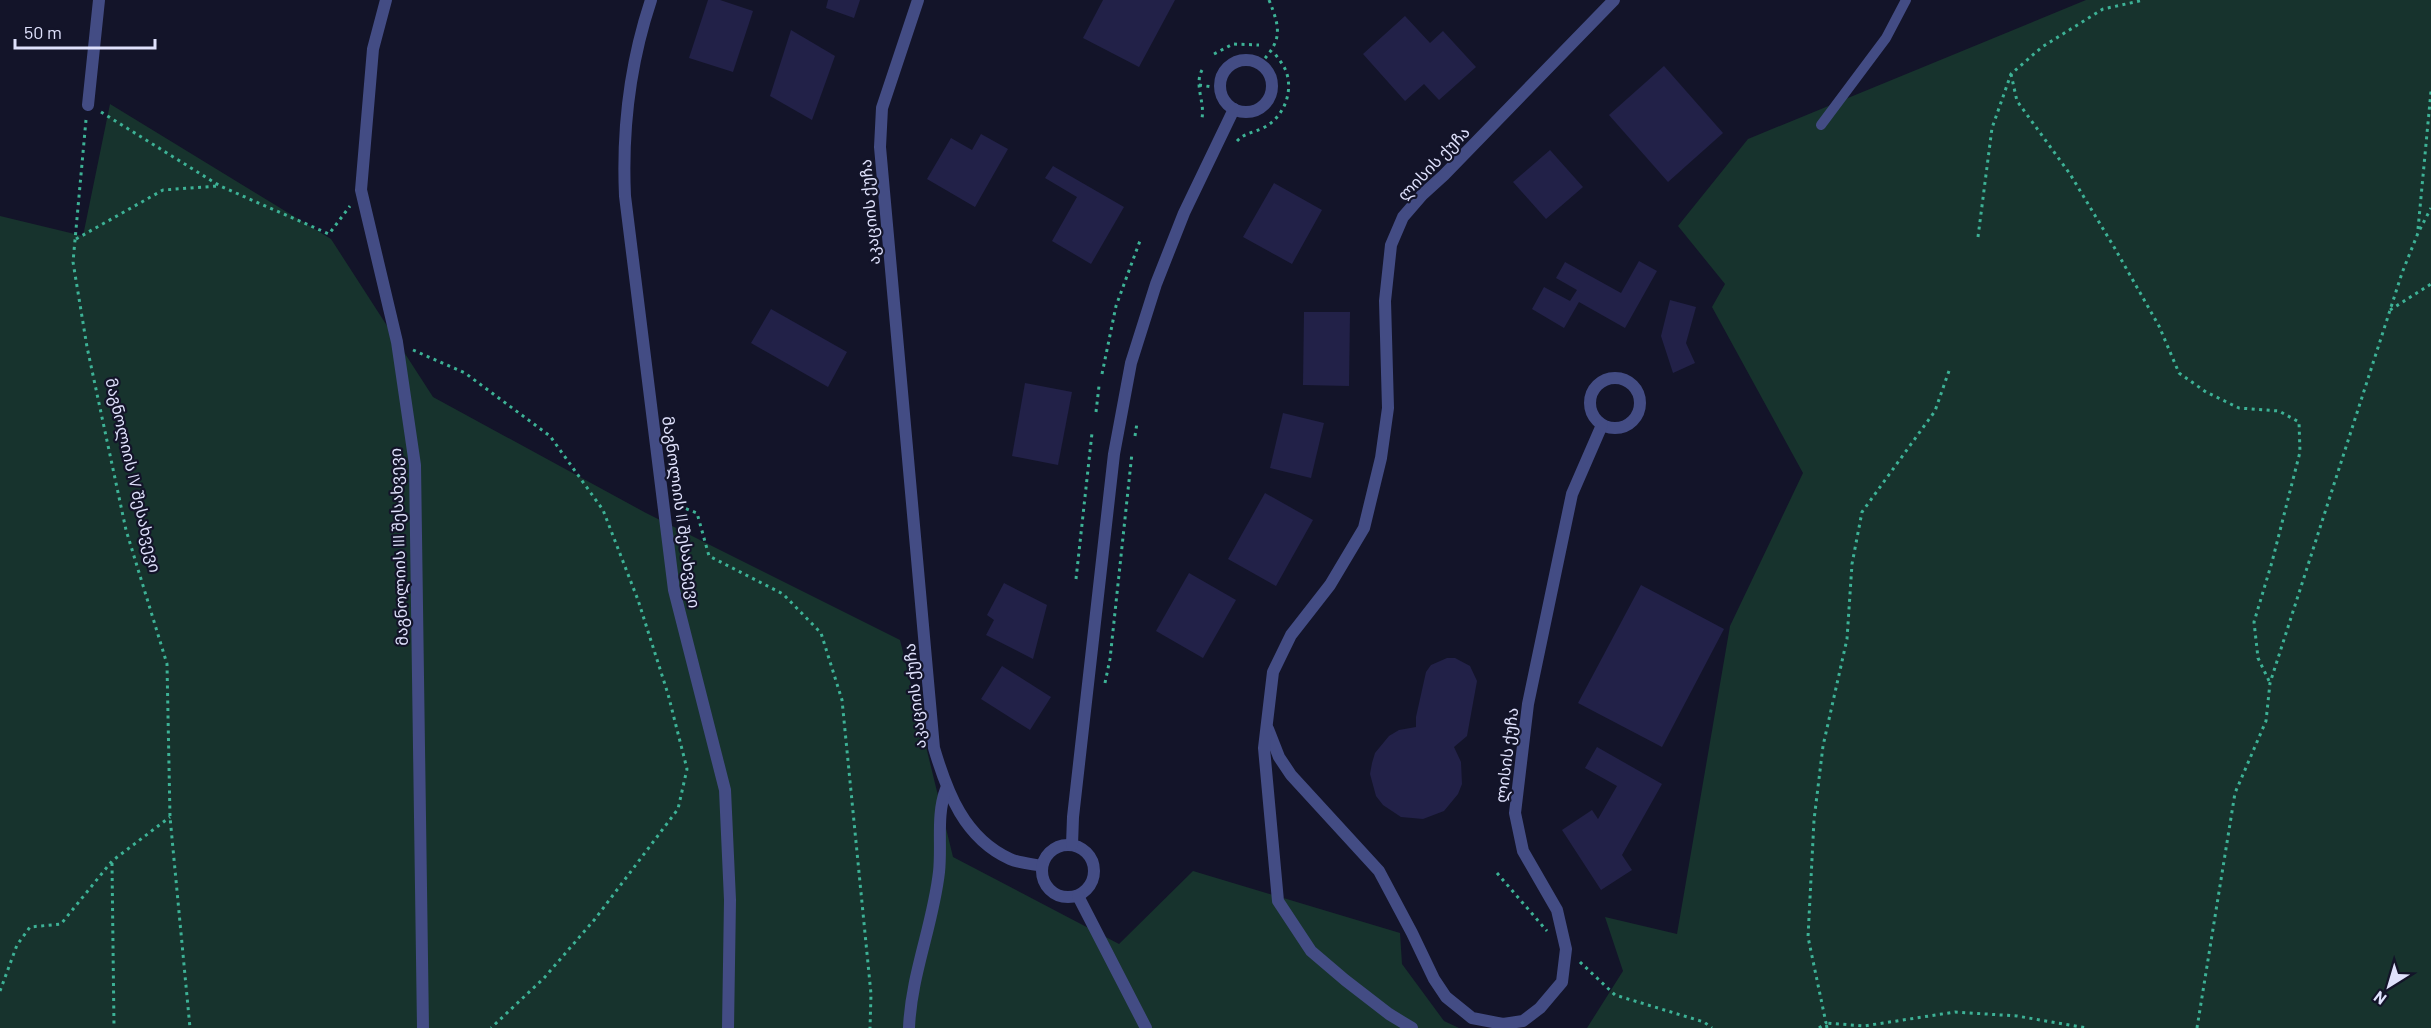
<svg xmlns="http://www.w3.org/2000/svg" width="2431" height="1028" font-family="Barlow,'Noto Sans Georgian',sans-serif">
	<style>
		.green { fill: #17332d }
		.building { fill: #222148 }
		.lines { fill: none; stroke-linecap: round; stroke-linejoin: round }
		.path { stroke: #3db296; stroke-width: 3; stroke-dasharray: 3 4.5; stroke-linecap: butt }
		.service { stroke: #434c84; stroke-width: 10 }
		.minor { stroke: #434c84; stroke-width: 12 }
		.labels { text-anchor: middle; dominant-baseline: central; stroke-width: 4.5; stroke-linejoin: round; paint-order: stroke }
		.street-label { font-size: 16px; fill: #dfe1fc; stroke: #131429 }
	</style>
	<rect width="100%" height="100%" fill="#131429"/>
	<!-- green -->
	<g class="green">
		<path d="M2086 0H2431V1028H1587L1623 971 1605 917 1677 934 1730 626 1803 473 1712 307 1725 284 1678 226 1748 139Z"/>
		<path d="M110 104 331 239 433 397 646 513 900 640 953 857 1119 944 1193 871 1400 933 1402 964 1444 1021 1459 1028H0V216L83 236Z"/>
	</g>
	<!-- building -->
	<g class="building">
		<path d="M708 0H720L753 11 733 72 689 58Z"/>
		<path d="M828 0H860L854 18 826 8Z"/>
		<path d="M1103 0H1175L1139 67 1083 38Z"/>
		<path d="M1405 16 1430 43 1443 31 1476 67 1439 100 1424 84 1405 101 1363 54Z"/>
		<path d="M791 30 835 56 812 120 770 96Z"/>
		<path d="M1664 66 1723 133 1668 182 1609 115Z"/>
		<path d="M981 134 1008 149 975 207 927 179 951 138 972 150Z"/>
		<path d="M1550 150 1583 187 1546 219 1513 182Z"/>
		<path d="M1053 166 1124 207 1091 264 1052 241 1077 197 1045 178Z"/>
		<path d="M1274 183 1322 210 1292 264 1243 237Z"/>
		<path d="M1639 261 1657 271 1625 328 1579 302 1564 328 1532 309 1544 287 1570 301 1577 290 1556 278 1565 262 1621 293Z"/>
		<path d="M1670 300 1696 307 1686 343 1695 363 1673 373 1661 336Z"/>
		<path d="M771 309 847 352 828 387 751 343Z"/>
		<path d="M1304 312H1350L1349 386 1303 385Z"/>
		<path d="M1025 383 1072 392 1058 465 1012 456Z"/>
		<path d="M1283 413 1324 423 1311 478 1270 468Z"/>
		<path d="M1265 493 1313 520 1276 586 1228 559Z"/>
		<path d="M1189 573 1236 600 1203 658 1156 631Z"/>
		<path d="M1004 583 1047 605 1033 659 986 635 994 620 987 615Z"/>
		<path d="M1641 585 1724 629 1662 747 1578 703Z"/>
		<path d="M1447 658H1455L1470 666 1477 681 1467 736 1454 747 1461 762 1462 784 1458 794 1444 811 1423 819 1401 817 1383 805 1376 796 1370 774 1372 763 1375 753 1389 736 1399 730 1416 727V717L1426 672 1431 665Z"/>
		<path d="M1002 666 1051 697 1030 730 981 699Z"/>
		<path d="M1597 747 1662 784 1622 855 1632 870 1601 890 1562 830 1592 810 1598 819 1617 786 1585 768Z"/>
	</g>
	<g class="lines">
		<!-- path -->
		<g class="path">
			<path d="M1214 54 1233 44 1259 45"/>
			<path d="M1260 64C1282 40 1281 30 1269 0"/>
			<path d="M1202 70C1194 85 1205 102 1202 118"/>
			<path d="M2011 74 2017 101 2070 174 2114 247 2159 326 2179 373 2206 392 2239 408 2279 411 2299 422 2300 452 2272 562 2254 622 2258 658 2270 683"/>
			<path d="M1199 85 1212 87"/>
			<path d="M101 112 220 186 329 234 350 206"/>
			<path d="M86 120 73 262 87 347 126 530 167 664 170 817 190 1028"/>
			<path d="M1237 141C1244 133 1253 133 1263 128 1283 118 1294 93 1286 71 1283 64 1277 57 1273 51"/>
			<path d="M2418 229 2431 91"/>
			<path d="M1978 237 1992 128 2011 74 2042 47 2103 9 2144 0"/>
			<path d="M76 239 163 190 218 186"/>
			<path d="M2390 310 2431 284"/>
			<path d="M413 350 465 373 550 436 603 510 638 600 668 694 687 769 678 809 595 919 544 978 491 1028"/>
			<path d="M1102 374 1116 306 1141 238"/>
			<path d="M1096 412 1099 386"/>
			<path d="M1135 436 1137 423"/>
			<path d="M679 506 697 513 709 556 783 594 821 633 842 700 871 994 870 1028"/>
			<path d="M1076 579 1092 433"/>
			<path d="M1105 683 1110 659 1132 453"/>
			<path d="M112 863 114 1028"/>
			<path d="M1497 873 1547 931"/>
			<path d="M1580 962 1615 995 1704 1022 1712 1028"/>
			<path d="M0 991 17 945 30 927 61 924 112 861 170 817"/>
			<path d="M1819 1028 1826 1023 1808 937 1814 820 1823 746 1847 639 1852 564 1862 512 1935 411 1950 368"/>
			<path d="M1827 1028 1826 1023 1864 1026 1955 1012 2017 1016 2087 1028"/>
			<path d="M2197 1028 2235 793 2266 721 2270 683 2402 273 2418 233 2431 208"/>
		</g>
		<!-- service -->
		<path class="service" d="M1821 125 1886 38 1906 0"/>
		<!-- minor -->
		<g class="minor">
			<path d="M386 0 373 49 361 190 397 342 415 465 423 1028"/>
			<path d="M651 0C630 63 622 130 625 196L674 590 725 790 730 900 728 1028"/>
			<path d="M918 0 882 108 880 147 934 748C947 792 964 838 1010 859 1019 863 1032 864 1042 866"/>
			<circle cx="1246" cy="86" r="26"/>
			<path d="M88 105 99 0"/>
			<circle cx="1615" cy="403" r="25"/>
			<path d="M1268 729 1279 757 1291 775 1379 871 1412 933 1434 979 1446 997 1472 1018 1503 1024 1523 1021 1540 1008 1562 982 1566 949 1557 910 1523 851 1515 813 1528 704 1572 494 1602 425"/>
			<circle cx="1068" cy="871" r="26"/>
			<path d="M1072 845 1073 817 1114 454 1131 363 1156 284 1184 213 1234 109"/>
			<path d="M1078 896 1146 1028"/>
			<path d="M909 1028C911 975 933 925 939 872 942 845 936 815 946 789"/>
			<path d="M1412 1028 1389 1014 1345 980 1311 951 1278 901 1264 748 1273 672 1291 635 1330 585 1364 528 1381 458 1388 408 1385 301 1391 245 1403 217 1422 195 1444 175 1614 0"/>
		</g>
	</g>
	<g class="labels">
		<!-- street labels -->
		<g class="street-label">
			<text transform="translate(1433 163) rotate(-46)">ლისის ქუჩა</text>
			<text transform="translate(869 212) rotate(-95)">აკაციის ქუჩა</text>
			<text transform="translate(134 475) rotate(77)">მაგნოლიის IV შესახვევი</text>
			<text transform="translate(682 512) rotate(82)">მაგნოლიის II შესახვევი</text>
			<text transform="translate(398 547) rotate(-92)">მაგნოლიის III შესახვევი</text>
			<text transform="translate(914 696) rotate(-96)">აკაციის ქუჩა</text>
			<text transform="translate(1506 755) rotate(-83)">ლისის ქუჩა</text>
		</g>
	</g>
	<!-- north arrow -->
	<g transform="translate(2389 986) rotate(217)" stroke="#131429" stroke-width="4.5" paint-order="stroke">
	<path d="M0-4.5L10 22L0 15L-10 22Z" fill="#dfe1fc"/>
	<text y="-9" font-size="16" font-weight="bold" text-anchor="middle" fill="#dfe1fc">N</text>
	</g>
	<!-- scale -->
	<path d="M15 39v9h140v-9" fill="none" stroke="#dfe1fc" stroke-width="3"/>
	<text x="24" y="39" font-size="18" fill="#dfe1fc" stroke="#131429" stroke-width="4.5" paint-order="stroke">50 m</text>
</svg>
